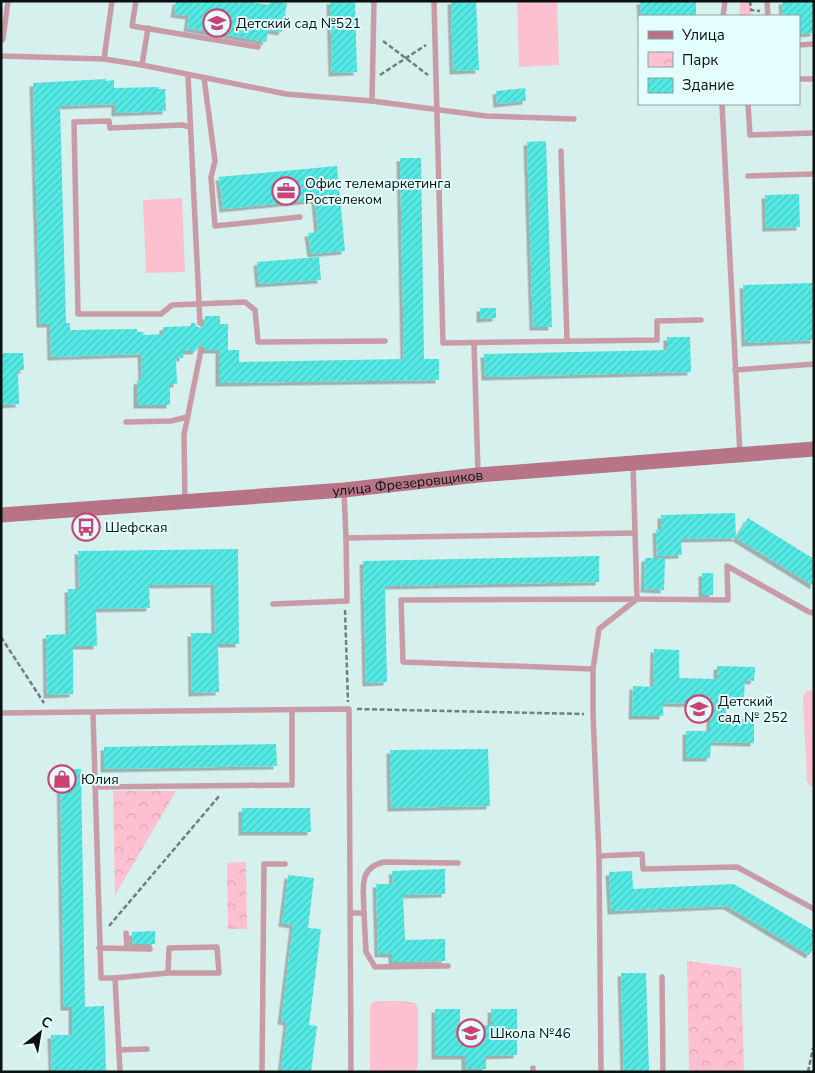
<svg xmlns="http://www.w3.org/2000/svg" width="815" height="1073" font-family="'Nunito Sans',sans-serif">
	<style>
		.park { fill: url(#park-crowns) }
		.pitch { fill: #fdc0d0 }
		.building { fill: url(#building-hatch); filter: url(#shadow) }
		.lines { fill: none; stroke-linecap: round; stroke-linejoin: round }
		.path { stroke: #6e7f7d; stroke-width: 2.5; stroke-dasharray: 5 2.5; stroke-linecap: butt }
		.service { stroke: #c99ba7; stroke-width: 5.5 }
		.secondary { stroke: #b67486; stroke-width: 15 }
		.labels { text-anchor: middle; dominant-baseline: central; stroke-width: 4; stroke-linejoin: round; paint-order: stroke }
		.poi-label { font-size: 14px; fill: #091211; stroke: #e3fefc; text-anchor: start }
		.street-label { font-size: 14px; fill: #091211; stroke: #e3fefc }
	</style>
	<defs>
		<pattern id="park-crowns" width="20" height="18" patternUnits="userSpaceOnUse" patternTransform="scale(1.25)"><rect width="20" height="18" fill="#fdc0d0"/><path d="M2 6a3 3 0 1 1 6 0M12 15a3 3 0 1 1 6 0" fill="none" stroke="#d8a4b2"/></pattern>
		<pattern id="building-hatch" width="6" height="6" patternUnits="userSpaceOnUse" patternTransform="scale(1.25)"><rect width="6" height="6" fill="#54e9e4"/><path d="M-1 1l2-2M0 6l6-6M5 7l2-2" fill="none" stroke="#48c7c3"/></pattern>
		<filter id="shadow"><feDropShadow dx="-3.5" dy="3.5" stdDeviation="0" flood-color="#0004"/></filter>
	</defs>
	<rect width="100%" height="100%" fill="#d6f0ee"/>
	<!-- park -->
	<g class="park">
		<path d="M740 1H750L752 16H739Z"/>
		<path d="M113 791H176L115 895Z"/>
		<path d="M246 862 247 929H228L227 863Z"/>
		<path d="M687 961 741 968 744 1072H689Z"/>
	</g>
	<!-- pitch -->
	<g class="pitch">
		<path d="M517 1H557L559 65 519 67Z"/>
		<path d="M182 198 185 272 146 273 143 200Z"/>
		<path d="M814 690V787H813L809 785 807 781 803 698 806 691Z"/>
		<path d="M376 1001H405L415 1003 418 1008V1062L416 1072H370V1008L371 1003Z"/>
	</g>
	<!-- building -->
	<g class="building">
		<path d="M176 1H246L269 5 270 1 287 3 282 32 268 30 266 42 187 28 189 16 174 14Z"/>
		<path d="M330 1H355L357 72 332 73Z"/>
		<path d="M451 1H476L479 70 453 71Z"/>
		<path d="M640 1H696V16H641Z"/>
		<path d="M782 1H814V33L799 34V16H783Z"/>
		<path d="M106 79V81L114 80V88L159 87 158 89H165L166 111 115 113V104L60 106 66 323H70V330L137 329V332H143V335L163 334V327L191 326V323H195L196 326 201 328 204 325 205 316H220V324H228V350H206L204 347 201 345 198 347 196 351H183V358H176L177 384H170V405H137V381L142 380 141 354 51 357 50 324H40L33 83Z"/>
		<path d="M525 88 526 101 497 104 496 91Z"/>
		<path d="M546 141 552 327H533L527 142Z"/>
		<path d="M400 158H421L424 359H439V380L219 383V350H239V362L404 359Z"/>
		<path d="M337 166 345 251 311 254 308 233 318 232 315 200 223 209 219 177Z"/>
		<path d="M799 194 800 227 766 228 765 195Z"/>
		<path d="M319 257 321 280 259 284 257 262Z"/>
		<path d="M814 283V340L745 343 743 285Z"/>
		<path d="M480 308H496V318L480 319Z"/>
		<path d="M667 337H690L691 372 485 377 484 354 667 350Z"/>
		<path d="M1 353H23L24 370H18L19 404 1 405Z"/>
		<path d="M735 513 736 538 681 539 682 555 657 556 656 530 661 529V515Z"/>
		<path d="M748 518 814 559V586L736 538Z"/>
		<path d="M238 549 239 644H218L219 692 192 693 191 633H215L214 584 149 585 150 608 96 609 97 646H73V694L47 695 46 635 69 634 68 589H79L78 551Z"/>
		<path d="M599 556V582L385 586 387 682 366 683 363 561Z"/>
		<path d="M645 558H665L664 590 644 589Z"/>
		<rect x="702" y="573" width="11" height="22"/>
		<path d="M654 649 679 650V678L717 679V666L755 667 754 681 745 680 744 697H726V719H754V743L711 742 710 758H686V731H710V704L663 703V716H632L633 686 653 687Z"/>
		<path d="M276 744 277 766 104 769V747Z"/>
		<path d="M488 749 490 806 391 808 390 750Z"/>
		<path d="M60 769H81L85 1007 104 1006 106 1072H52L51 1035H72V1007H64Z"/>
		<path d="M242 808H310L311 832H242Z"/>
		<path d="M445 869V894L403 895 405 940 445 939V961L392 962V954H378L376 884H393L392 871Z"/>
		<path d="M632 871 633 889 734 884 814 931V947L809 955 727 906 611 911 609 872Z"/>
		<path d="M288 875 314 878 308 928 321 929 309 1025 317 1026 311 1072 281 1070 287 1022 281 1021 293 925 282 923Z"/>
		<path d="M155 931V944H133L132 932Z"/>
		<path d="M621 973H646L649 1072H624Z"/>
		<path d="M435 1009H460V1026L491 1025V1009H517V1055L486 1056V1069H465V1056H435Z"/>
	</g>
	<g class="lines">
		<!-- path -->
		<g class="path">
			<path d="M750 1 751 10 760 11"/>
			<path d="M383 41 428 75"/>
			<path d="M380 75 426 45"/>
			<path d="M345 610 348 702"/>
			<path d="M1 637 44 703"/>
			<path d="M357 709 584 714"/>
			<path d="M109 926 220 795"/>
			<path d="M808 1072 813 1048"/>
		</g>
		<!-- service -->
		<g class="service">
			<path d="M136 1 132 26 258 47"/>
			<path d="M434 1 443 343 657 340V321L701 320"/>
			<path d="M767 1 768 16"/>
			<path d="M723 16 725 1"/>
			<path d="M1 41 3 39 8 1"/>
			<path d="M799 45 814 44"/>
			<path d="M1 56 104 59 142 65 286 94 372 101 486 116 574 119"/>
			<path d="M104 59 112 1"/>
			<path d="M142 65 148 28"/>
			<path d="M188 75 200 323"/>
			<path d="M204 78 215 161 211 177 215 226 300 217"/>
			<path d="M799 79H814"/>
			<path d="M372 101 374 1"/>
			<path d="M722 104 740 455"/>
			<path d="M748 104 750 135 814 133"/>
			<path d="M190 127 182 125 110 128 109 121 74 122 78 314H161L172 305 245 302 255 310 258 342 385 341"/>
			<path d="M561 151 567 340"/>
			<path d="M748 176 814 174"/>
			<path d="M474 343 478 473"/>
			<path d="M735 370 814 364"/>
			<path d="M126 422 171 421 187 417"/>
			<path d="M633 464 637 599 728 600 727 566 809 612 814 613"/>
			<path d="M344 492 346 538 635 533"/>
			<path d="M185 502 184 435 201 350"/>
			<path d="M273 604 347 601 346 538"/>
			<path d="M593 669 403 662 401 600 637 599 599 629 593 669V714L599 856 601 1072"/>
			<path d="M1 713 349 709 351 1072"/>
			<path d="M93 713 101 978H115L120 1072"/>
			<path d="M95 787 292 785V710"/>
			<path d="M599 856 642 854 643 869 737 867 814 909"/>
			<path d="M350 913H364C364 890 357 868 384 862L458 863"/>
			<path d="M364 913 366 952 375 967 448 966"/>
			<path d="M126 933 127 948"/>
			<path d="M99 948 150 949"/>
			<path d="M662 977 663 1072"/>
			<path d="M115 978 168 973H219L217 947 169 948 168 973"/>
			<path d="M119 1050 147 1049"/>
			<path d="M262 1072 264 864H285"/>
			<path d="M533 1072V1068"/>
		</g>
		<!-- secondary -->
		<path class="secondary" id="s1" d="M1 515 344 490 478 475 814 449"/>
	</g>
	<!-- icons -->
	<defs>
		<g id="school-ring" transform="scale(1.4375)"><circle r="9.5" fill="#e3fefc" stroke="#cd4275" stroke-width="1.5"/><path d="M0-5L7-2L0 1L-7-2ZM-4 1L0 2.5L4 1V4Q0 6-4 4Z" fill="#cd4275"/></g>
		<g id="office-ring" transform="scale(1.4375)"><circle r="9.5" fill="#e3fefc" stroke="#cd4275" stroke-width="1.5"/><path d="M-6-3h4V-5.5h4V-3h4V5H-6ZM-1-4.5V-3h2v-1.5ZM-6 0V1H6V0Z" fill="#cd4275"/></g>
		<g id="bus-ring" transform="scale(1.4375)"><circle r="9.5" fill="#e3fefc" stroke="#cd4275" stroke-width="1.5"/><path d="M-5-6H5V4H4V6H2V4H-2V6H-4V4H-5ZM-3.5-4V0h7V-4ZM-3.5 1.2v1.5H-2V1.2ZM2 1.2v1.5H3.5V1.2Z" fill="#cd4275"/></g>
		<g id="shop-ring" transform="scale(1.4375)"><circle r="9.5" fill="#e3fefc" stroke="#cd4275" stroke-width="1.5"/><path d="M-5-2.5h2.3a2.7 3.5 0 0 1 5.4 0H5L5.5 6h-11ZM-1.5-2.5h3a1.5 2.3 0 0 0-3 0Z" fill="#cd4275"/></g>
	</defs>
	<g fill-rule="evenodd">
		<use href="#school-ring" x="217" y="23"/>
		<use href="#office-ring" x="286" y="191"/>
		<use href="#bus-ring" x="86" y="527"/>
		<use href="#school-ring" x="699" y="709"/>
		<use href="#shop-ring" x="62" y="779"/>
		<use href="#school-ring" x="471" y="1033"/>
	</g>
	<g class="labels">
		<!-- poi labels -->
		<g class="poi-label">
			<text x="236" y="23">Детский сад №521</text>
			<text x="305" y="183">Офис телемаркетинга<tspan x="305" dy="16">Ростелеком</tspan></text>
			<text x="105" y="527">Шефская</text>
			<text x="718" y="701">Детский<tspan x="718" dy="16">сад № 252</tspan></text>
			<text x="81" y="779">Юлия</text>
			<text x="490" y="1033">Школа №46</text>
		</g>
		<!-- street labels -->
		<g class="street-label">
			<text stroke="none"><textPath href="#s1" startOffset="408">улица Фрезеровщиков</textPath></text>
		</g>
	</g>
	<!-- border -->
	<rect width="815" height="1073" fill="none" stroke="#091211" stroke-width="5"/>
	<!-- legend -->
	<rect x="638" y="15" width="162" height="90" fill="#e3fefc" stroke="#8ca09e"/>
	<rect x="648" y="31" width="25" height="8" fill="#b67486" stroke="#8ca09e"/>
	<text x="682" y="40" font-size="15" fill="#091211">Улица</text>
	<rect x="648" y="52" width="25" height="15" fill="url(#park-crowns)" stroke="#8ca09e"/>
	<text x="682" y="65" font-size="15" fill="#091211">Парк</text>
	<rect x="648" y="78" width="25" height="15" fill="url(#building-hatch)" stroke="#8ca09e"/>
	<text x="682" y="90" font-size="15" fill="#091211">Здание</text>
	<!-- north arrow -->
	<g transform="translate(40 1033) rotate(31)" stroke="#e3fefc" stroke-width="4" paint-order="stroke">
	<path d="M0-4L9 19L0 12L-9 19Z" fill="#091211"/>
	<text y="-8" font-size="14" font-weight="bold" text-anchor="middle" fill="#091211">С</text>
	</g>
</svg>
